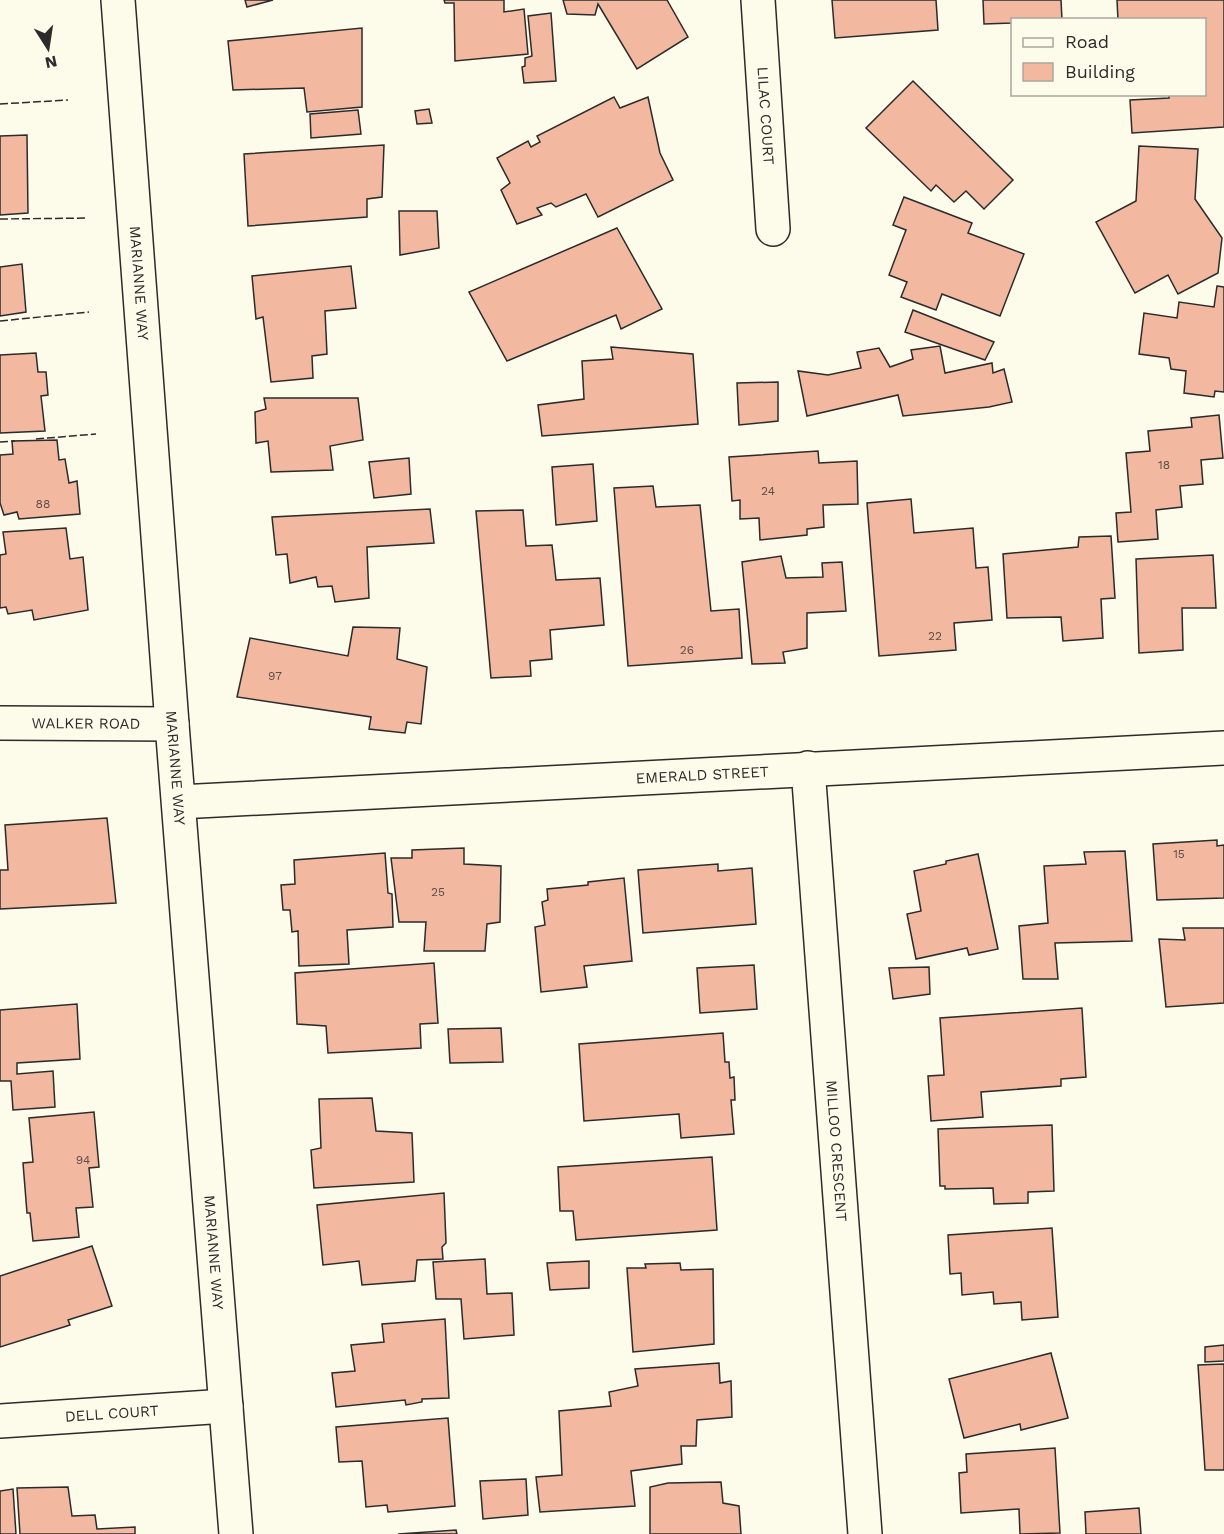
<svg xmlns="http://www.w3.org/2000/svg" width="1224" height="1534" font-family="'Work Sans',sans-serif">
	<style>
		.building { fill: #f2b8a0; stroke: #2b2b2b; stroke-width: 1.5 }
		.lines { fill: none; stroke-linecap: round; stroke-linejoin: round }
		.minor-casing { stroke: #2b2b2b; stroke-width: 36 }
		.minor { stroke: #fdfbea; stroke-width: 33 }
		.fence { stroke: #2b2b2b; stroke-width: 1.5; stroke-dasharray: 8 3; stroke-linecap: butt }
		.labels { text-anchor: middle; dominant-baseline: central; stroke-width: 4.5; stroke-linejoin: round; paint-order: stroke }
		.number-label { font-size: 12px; fill: #5d4e48 }
		.street-label { font-size: 15px; fill: #2b2b2b; stroke: #fdfbea }
	</style>
	<rect width="100%" height="100%" fill="#fdfbea"/>
	<!-- building -->
	<g class="building">
		<path d="M245 0H273L247 7Z"/>
		<path d="M444 0H504V12L524 9 528 54 455 61 454 3H445Z"/>
		<path d="M563 0H667L688 37 637 69 598 4 595 15 567 14Z"/>
		<path d="M832 0H936L938 30 835 38Z"/>
		<path d="M983 0H1061L1062 20H1012V23L984 24Z"/>
		<path d="M1117 0H1224V127L1132 133 1130 100 1169 98V94H1204V20H1118Z"/>
		<path d="M551 13 556 81 524 83 522 67 525 66V58L532 56 528 16Z"/>
		<path d="M362 28V107L307 112 304 88 233 90 228 41Z"/>
		<path d="M913 81 1013 180 984 209 966 191 954 202 936 185 931 191 866 128Z"/>
		<path d="M614 97 620 108 648 97 660 153 673 180 598 217 586 194 556 207 551 203 537 208 542 215 517 224 501 190 510 183 497 158 528 141 531 147 540 142 537 136Z"/>
		<path d="M429 109 432 123 417 124 415 111Z"/>
		<path d="M358 110 361 134 311 138 310 114Z"/>
		<path d="M27 135 28 213 0 215V136Z"/>
		<path d="M384 145 382 197 367 199V217L248 226 244 154Z"/>
		<path d="M1139 146 1198 149 1195 199 1222 238 1218 273 1178 294 1168 275 1135 293 1096 222 1136 201Z"/>
		<path d="M904 197 972 223 968 233 1024 254 1000 316 942 294 936 310 901 297 907 282 889 275 906 230 893 225Z"/>
		<path d="M399 211H437L439 248 400 255Z"/>
		<path d="M617 228 662 309 621 329 616 315 507 361 469 292Z"/>
		<path d="M22 264 26 312 0 316V267Z"/>
		<path d="M351 266 356 308 325 311 327 354 312 356 313 378 271 382 263 317 256 319 252 276Z"/>
		<path d="M1217 286 1224 287V392L1215 391 1214 397 1184 393 1186 371 1171 369 1169 358 1139 354 1144 313 1177 318 1179 302 1214 307Z"/>
		<path d="M913 310 994 342 985 360 905 332Z"/>
		<path d="M940 346 945 373 992 363 993 373 1004 369 1012 402 989 407 903 416 898 395 807 416 798 371 828 375 861 368 857 352 879 348 890 367 913 359 911 350Z"/>
		<path d="M611 347 693 354 698 424 542 436 538 405 584 399 582 361 613 359Z"/>
		<path d="M36 353 38 372H46L48 395 41 396 45 431 0 433V355Z"/>
		<path d="M778 382V421L739 425 737 383Z"/>
		<path d="M264 398H358L363 440 330 446 333 470 271 472 268 441 256 443 255 412 266 409Z"/>
		<path d="M1219 415 1223 458 1201 460 1203 484 1180 486 1182 507 1156 510 1158 539 1118 542 1116 513 1131 512 1126 453 1150 451 1148 431 1192 427 1191 418Z"/>
		<path d="M57 440 59 460 65 459 69 483 77 481 80 514 19 519 17 512 4 515 0 503V455L13 454 12 441Z"/>
		<path d="M818 451 819 463 857 461 858 504 823 505 824 527 807 529V535L760 540 759 518 740 519V500L732 501 729 457Z"/>
		<path d="M409 458 411 494 374 498 369 462Z"/>
		<path d="M593 464 597 521 556 525 552 467Z"/>
		<path d="M653 486 656 507 700 505 711 611 739 609 742 658 628 666 614 488Z"/>
		<path d="M911 499 914 533 973 528 976 568 988 567 992 620 954 623 956 650 879 656 867 503Z"/>
		<path d="M430 509 434 543 367 547 369 598 335 602 332 586 318 587 316 577 290 583 287 554 276 555 272 517Z"/>
		<path d="M523 510 526 546 552 545 556 580 600 578 604 625 550 630 552 659 530 661 531 676 491 678 476 511Z"/>
		<path d="M66 528 70 559 83 557 88 610 34 620 32 610 8 614 6 607 0 608V555L6 554 3 532Z"/>
		<path d="M1111 536 1115 598 1101 599 1103 638 1063 641 1061 617 1007 618 1003 554 1078 547 1079 537Z"/>
		<path d="M1213 555 1216 608H1182L1183 650 1139 653 1136 559Z"/>
		<path d="M781 556 786 578 823 577 822 563 842 562 846 611 807 613V648L783 652 785 663 752 664 742 562Z"/>
		<path d="M353 627 400 628 397 659 427 667 421 724 407 722 405 733 369 729 371 717 237 697 250 638 348 656Z"/>
		<path d="M107 818 116 903 0 909V870H8L5 825Z"/>
		<path d="M1217 840V846L1224 845V898L1157 900 1153 844Z"/>
		<path d="M464 848V864L501 866 500 922 487 924 485 951H424L426 922H399L391 858H412V850Z"/>
		<path d="M1125 851 1132 941 1055 943 1058 979H1023L1019 926 1048 923 1044 866 1086 864 1084 852Z"/>
		<path d="M385 853 388 893 392 894 393 927 347 930 349 964 299 966 298 931 292 932 290 910H283L281 885 295 884 294 860Z"/>
		<path d="M978 854 998 949 969 955 967 948 916 959 907 914 921 911 914 871 946 864V861Z"/>
		<path d="M718 864V871L752 868 756 924 643 933 638 870Z"/>
		<path d="M624 878 632 961 584 966 587 987 541 992 535 927 545 925 542 902 548 900 547 889 588 885V882Z"/>
		<path d="M1183 928H1224V1003L1166 1007 1159 939 1185 940Z"/>
		<path d="M434 963 438 1023 420 1024 421 1048 328 1053 326 1026 297 1024 295 973Z"/>
		<path d="M754 965 757 1009 700 1013 697 968Z"/>
		<path d="M929 967 930 994 893 999 889 968Z"/>
		<path d="M77 1004 80 1059 17 1063V1074L53 1071 55 1107 13 1110 11 1081H0V1010Z"/>
		<path d="M1082 1008 1086 1077 1061 1079V1086L981 1092 983 1117 931 1121 928 1076 944 1075 940 1018Z"/>
		<path d="M501 1028 503 1062 450 1063 448 1029Z"/>
		<path d="M723 1033 725 1062H729L730 1078 734 1077 735 1100H731L734 1134 681 1138 679 1114 584 1121 579 1044Z"/>
		<path d="M372 1098 376 1131 412 1133 414 1182 314 1188 311 1150 321 1148 319 1099Z"/>
		<path d="M94 1112 99 1167 89 1168 93 1207 76 1208 79 1237 33 1241 30 1213H27L23 1163 33 1162 29 1118Z"/>
		<path d="M1052 1125 1054 1191 1028 1192V1203L994 1204 993 1188 945 1189V1186H940L938 1129Z"/>
		<path d="M712 1157 717 1230 576 1240 573 1211H560L558 1167Z"/>
		<path d="M444 1193 446 1243 442 1247 443 1259 417 1260 415 1281 362 1285 359 1261 323 1265 317 1205Z"/>
		<path d="M1052 1228 1058 1317 1022 1320 1021 1302 994 1304 993 1292 962 1295 961 1273 950 1274 948 1235Z"/>
		<path d="M92 1246 112 1306 68 1320 70 1325 0 1347V1276Z"/>
		<path d="M485 1259 487 1294 512 1293 514 1335 464 1339 461 1299H436L433 1262Z"/>
		<path d="M589 1261V1288L550 1290 547 1263Z"/>
		<path d="M680 1263 681 1270 713 1269 714 1344 633 1352 627 1268H646L645 1264Z"/>
		<path d="M445 1319 449 1398 422 1399V1402L406 1405 405 1400 336 1407 332 1373 355 1371 351 1345 384 1342 382 1324Z"/>
		<path d="M1224 1345V1361L1205 1362V1347Z"/>
		<path d="M1051 1353 1068 1418 1021 1430 1020 1424 964 1438 949 1379Z"/>
		<path d="M719 1363 720 1383 731 1381 732 1417 697 1420 696 1446H681L682 1464 631 1471 635 1506 540 1512 536 1477 562 1475 559 1411 611 1406 609 1392 638 1386 635 1369Z"/>
		<path d="M1224 1364V1470H1205L1198 1365Z"/>
		<path d="M448 1418 455 1506 388 1512 387 1505 366 1507 362 1461 339 1462 336 1427Z"/>
		<path d="M1055 1448 1060 1533 1020 1534 1019 1509 961 1513 959 1473 967 1472 966 1454Z"/>
		<path d="M526 1479 528 1515 483 1519 480 1481Z"/>
		<path d="M721 1482 723 1503 739 1506 741 1534H650V1487L668 1483Z"/>
		<path d="M68 1487 72 1516 95 1515 97 1529 135 1527V1534H20L17 1488Z"/>
		<path d="M13 1489 16 1534H0V1491Z"/>
		<path d="M1139 1508 1141 1534H1086L1085 1512Z"/>
		<path d="M456 1530 457 1534H398Z"/>
	</g>
	<g class="lines">
		<!-- minor casing -->
		<g class="minor-casing">
			<g id="minor">
				<path id="s1" d="M118 0 172 724 236 1534"/>
				<path id="s2" d="M758 0 773 229"/>
				<path id="s3" d="M0 723 172 724"/>
				<path id="s4" d="M808 768 865 1534"/>
				<path id="s5" d="M179 802 1224 748"/>
				<path id="s6" d="M0 1421 226 1406"/>
			</g>
		</g>
		<!-- minor -->
		<use href="#minor" class="minor"/>
		<!-- fence -->
		<g class="fence">
			<path d="M0 104 68 100"/>
			<path d="M0 219 88 218"/>
			<path d="M0 321 89 312"/>
			<path d="M36 439 96 434"/>
			<path d="M0 442 15 441"/>
		</g>
	</g>
	<g class="labels">
		<!-- number labels -->
		<g class="number-label">
			<text x="1164" y="465">18</text>
			<text x="768" y="491">24</text>
			<text x="43" y="504">88</text>
			<text x="935" y="636">22</text>
			<text x="687" y="650">26</text>
			<text x="275" y="676">97</text>
			<text x="1179" y="854">15</text>
			<text x="438" y="892">25</text>
			<text x="83" y="1160">94</text>
		</g>
		<!-- street labels -->
		<g class="street-label">
			<text stroke="none"><textPath href="#s2" startOffset="116">LILAC COURT</textPath></text>
			<text stroke="none"><textPath href="#s1" startOffset="284">MARIANNE WAY</textPath></text>
			<text stroke="none"><textPath href="#s3" startOffset="86">WALKER ROAD</textPath></text>
			<text stroke="none"><textPath href="#s1" startOffset="770">MARIANNE WAY</textPath></text>
			<text stroke="none"><textPath href="#s5" startOffset="524">EMERALD STREET</textPath></text>
			<text stroke="none"><textPath href="#s4" startOffset="384">MILLOO CRESCENT</textPath></text>
			<text stroke="none"><textPath href="#s1" startOffset="1256">MARIANNE WAY</textPath></text>
			<text stroke="none"><textPath href="#s6" startOffset="112">DELL COURT</textPath></text>
		</g>
	</g>
	<!-- legend -->
	<rect x="1011" y="18" width="195" height="78" fill="#fdfbea" stroke="#a9a89e" stroke-width="1.5"/>
	<rect x="1023" y="38" width="30" height="9" fill="#fdfbea" stroke="#a9a89e" stroke-width="1.5"/>
	<text x="1065" y="48" font-size="18" fill="#2b2b2b">Road</text>
	<rect x="1023" y="63" width="30" height="18" fill="#f2b8a0" stroke="#a9a89e" stroke-width="1.5"/>
	<text x="1065" y="78" font-size="18" fill="#2b2b2b">Building</text>
	<!-- north arrow -->
	<g transform="translate(48 48) rotate(168)" stroke="#fdfbea" stroke-width="4.5" paint-order="stroke">
	<path d="M0-4.5L10 22L0 15L-10 22Z" fill="#2b2b2b"/>
	<text y="-9" font-size="16" font-weight="bold" text-anchor="middle" fill="#2b2b2b">N</text>
	</g>
</svg>
